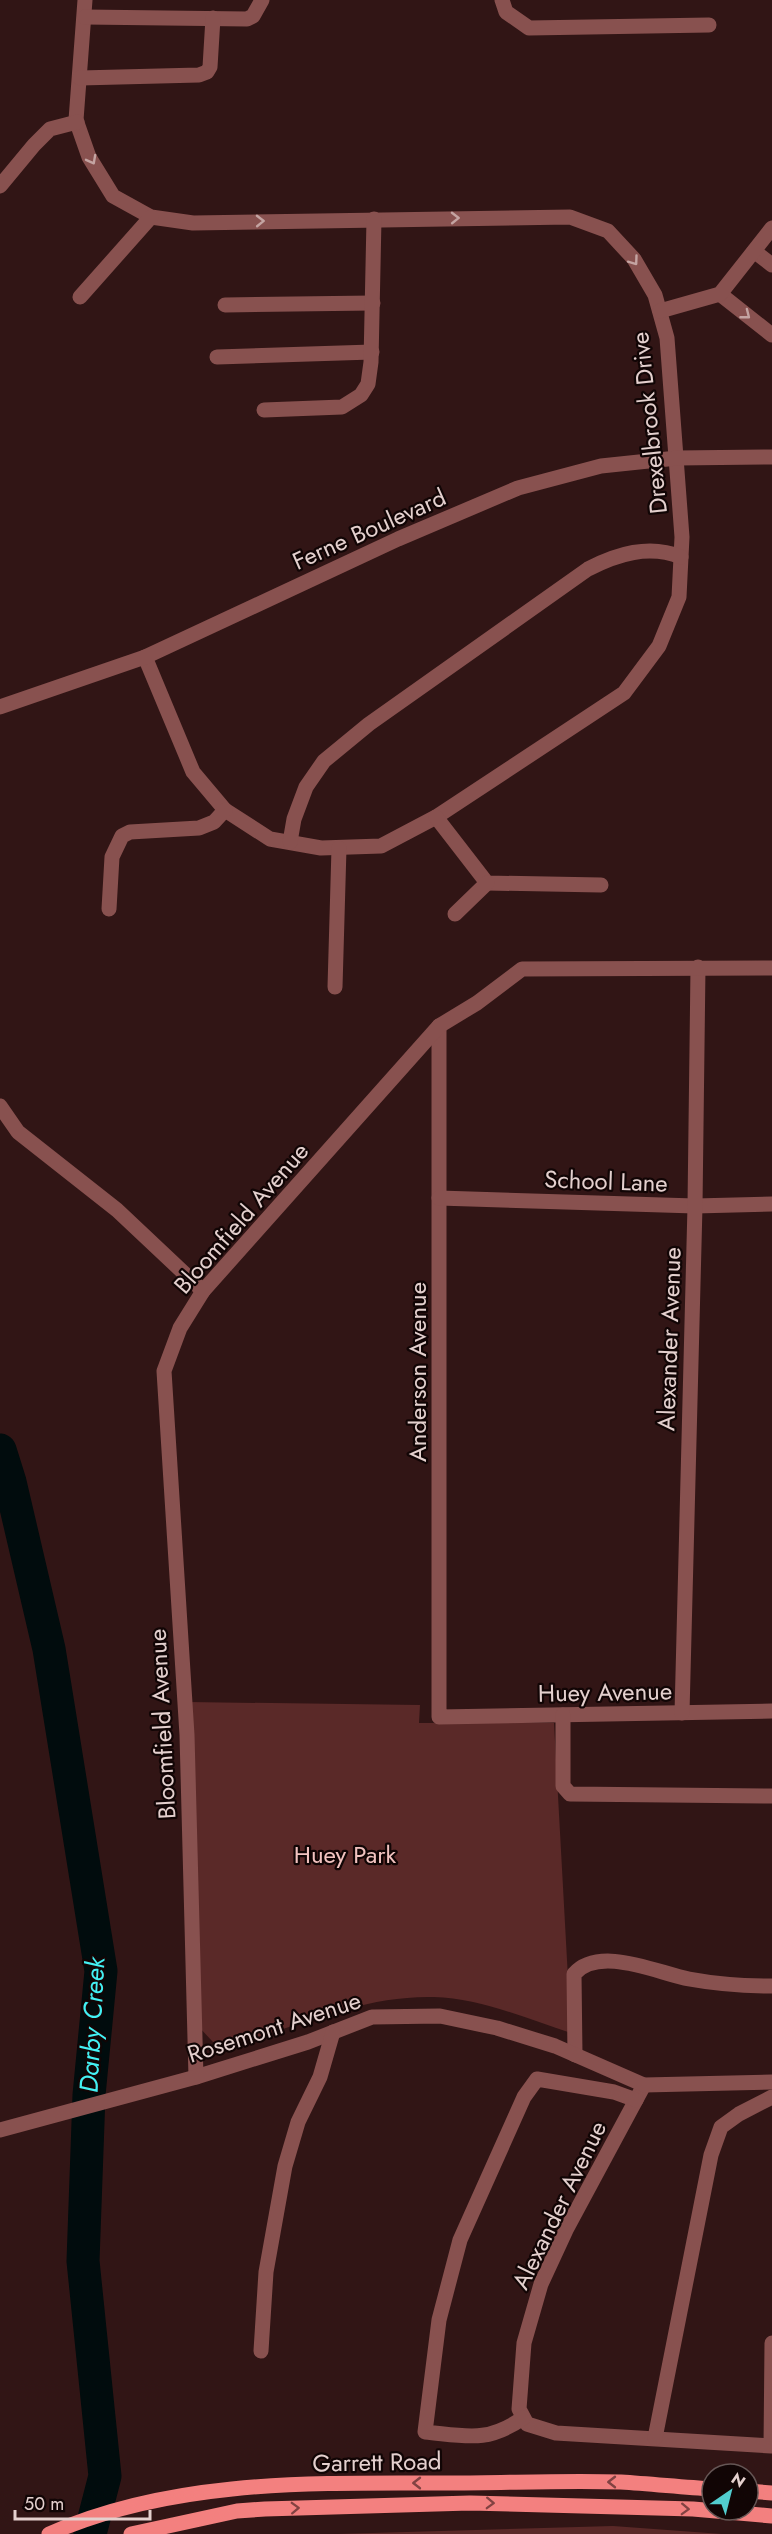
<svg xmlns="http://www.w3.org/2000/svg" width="772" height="2534" font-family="Jost,sans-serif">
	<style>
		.green { fill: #5a2928 }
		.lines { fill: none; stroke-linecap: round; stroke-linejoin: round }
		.river { stroke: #010c0d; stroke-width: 33 }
		.minor { stroke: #88514f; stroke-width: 15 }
		.major { stroke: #f3807f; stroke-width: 15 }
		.oneway { stroke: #c4a4a2 }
		.oneway2 { stroke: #824242 }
		.labels { text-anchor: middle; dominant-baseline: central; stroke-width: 4.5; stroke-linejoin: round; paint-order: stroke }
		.street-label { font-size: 24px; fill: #e4d0ce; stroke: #110505 }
		.park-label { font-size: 24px; fill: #f2c3c0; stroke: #110505 }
		.water-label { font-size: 26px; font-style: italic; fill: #43f0f3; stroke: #110505 }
	</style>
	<rect width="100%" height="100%" fill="#311515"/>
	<!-- green -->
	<g class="green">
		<path d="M188 1702 420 1705 419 1723H554L571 2033C527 2019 480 1998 434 1997 363 1995 297 2027 229 2046L213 2042 198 2026Z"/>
		<path d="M613 2526 722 2534H337Z"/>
	</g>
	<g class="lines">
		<!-- river -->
		<path class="river" d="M0 1450 10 1482 49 1649 101 1971 89 2095 83 2261 105 2476 90 2534"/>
		<!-- minor -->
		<g class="minor">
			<path d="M85 0 76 120 89 157 113 196 151 217 193 223 570 217 608 231 634 259 655 295 667 338 682 537 679 597 659 646 624 693 436 817 381 846 321 848 270 839 225 810 193 772 145 657"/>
			<path d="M502 0 506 12 529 28 709 25"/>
			<path d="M85 17 247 19 253 16 262 0"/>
			<path d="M80 78 199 75 207 72 210 67 213 18"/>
			<path d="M0 186 34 145 50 129 77 122"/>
			<path d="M754 251 772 265"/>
			<path d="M720 294 772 335"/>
			<path d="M80 297 151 217"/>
			<path d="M225 305 373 303"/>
			<path d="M660 311 720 294 772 228"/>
			<path d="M217 357 372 352"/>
			<path d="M264 410 342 407 361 395 368 384 371 362 374 219"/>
			<path d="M0 707 145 657 398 539 518 488 601 466 677 458 772 457"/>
			<path d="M436 817 487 883 601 885"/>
			<path d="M290 842 294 819 306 787 324 761 369 724 588 569C617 554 649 544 681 557"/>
			<path d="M109 909 112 857 122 836 130 832 199 828 214 822 225 810"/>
			<path d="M455 914 487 883"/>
			<path d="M335 987 339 848"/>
			<path d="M439 1026V1717L772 1711"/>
			<path d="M0 1106 18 1132 117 1210 203 1291"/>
			<path d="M439 1198 695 1206 772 1204"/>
			<path d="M682 1713 695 1206 698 967"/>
			<path d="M563 1715V1786L570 1794 772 1796"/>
			<path d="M575 2055 574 1974C599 1945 658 1973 689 1979 716 1984 744 1986 772 1986"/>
			<path d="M196 2077 187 1735 164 1371 180 1328 203 1291 439 1026 477 1003 522 969 772 968"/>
			<path d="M644 2085 566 2230 541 2284 524 2343 519 2409 527 2424 556 2433 771 2446 772 2343"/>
			<path d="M0 2130 196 2077 308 2042 372 2017 440 2016 497 2028 555 2046 644 2085 772 2082"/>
			<path d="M261 2351 266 2272 285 2166 298 2122 320 2077 333 2032"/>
			<path d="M523 2418C487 2443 467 2436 425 2432L439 2320 460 2240 524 2097 537 2079 614 2092 636 2100"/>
			<path d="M655 2438 711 2155 721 2127 739 2114 772 2097"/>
		</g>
		<!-- major -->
		<g class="major">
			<path d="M748 2491 772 2493"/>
			<path d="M49 2534C174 2478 319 2483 453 2483 509 2483 565 2480 621 2482 651 2484 682 2487 712 2489"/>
			<path d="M131 2534 237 2511 265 2509 470 2503 693 2509 772 2516"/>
		</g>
	</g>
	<!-- one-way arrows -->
	<defs><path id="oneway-chevron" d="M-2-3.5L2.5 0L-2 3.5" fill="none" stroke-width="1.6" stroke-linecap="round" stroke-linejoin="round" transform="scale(1.5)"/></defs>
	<g class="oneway">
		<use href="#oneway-chevron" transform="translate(92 160) rotate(62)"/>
		<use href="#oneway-chevron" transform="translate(455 218) rotate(-1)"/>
		<use href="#oneway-chevron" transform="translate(260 221) rotate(-1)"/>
		<use href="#oneway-chevron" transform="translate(634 261) rotate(54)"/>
		<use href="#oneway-chevron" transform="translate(746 315) rotate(38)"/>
	</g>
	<g class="oneway2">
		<use href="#oneway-chevron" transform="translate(612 2482) rotate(-180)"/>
		<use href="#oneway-chevron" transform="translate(417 2483) rotate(-180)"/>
		<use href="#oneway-chevron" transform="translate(490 2503) rotate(2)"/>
		<use href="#oneway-chevron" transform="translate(295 2508) rotate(-2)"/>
		<use href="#oneway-chevron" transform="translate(685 2509) rotate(2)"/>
	</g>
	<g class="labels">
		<!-- street labels -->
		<g class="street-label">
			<text transform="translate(649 423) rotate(-96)">Drexelbrook Drive</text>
			<text transform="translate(369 529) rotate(-24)">Ferne Boulevard</text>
			<text transform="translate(606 1181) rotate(2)">School Lane</text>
			<text transform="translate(241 1218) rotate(-49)">Bloomfield Avenue</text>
			<text transform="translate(669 1339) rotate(-88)">Alexander Avenue</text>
			<text transform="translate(417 1372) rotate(-90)">Anderson Avenue</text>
			<text transform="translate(605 1692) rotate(-1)">Huey Avenue</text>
			<text transform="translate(162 1724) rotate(-93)">Bloomfield Avenue</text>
			<text transform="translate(274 2027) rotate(-18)">Rosemont Avenue</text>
			<text transform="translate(559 2205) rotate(-64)">Alexander Avenue</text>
			<text transform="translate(377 2462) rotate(-1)">Garrett Road</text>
		</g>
		<!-- park labels -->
		<g class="park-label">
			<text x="345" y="1854">Huey Park</text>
		</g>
		<!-- water labels -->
		<g class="water-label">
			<text transform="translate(92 2025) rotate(-87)">Darby Creek</text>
		</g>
	</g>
	<!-- north arrow -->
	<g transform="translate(730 2492) rotate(35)"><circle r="28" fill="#110505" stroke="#655655" stroke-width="1.5"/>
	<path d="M0-4.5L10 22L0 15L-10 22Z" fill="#52cdcf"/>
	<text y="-9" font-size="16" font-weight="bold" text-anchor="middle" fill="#e4d0ce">N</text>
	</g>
	<!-- scale -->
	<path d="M15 2510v9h135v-9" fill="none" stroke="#e4d0ce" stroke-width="3"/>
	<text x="24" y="2510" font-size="18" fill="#e4d0ce" stroke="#110505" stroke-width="4.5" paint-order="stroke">50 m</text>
</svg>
